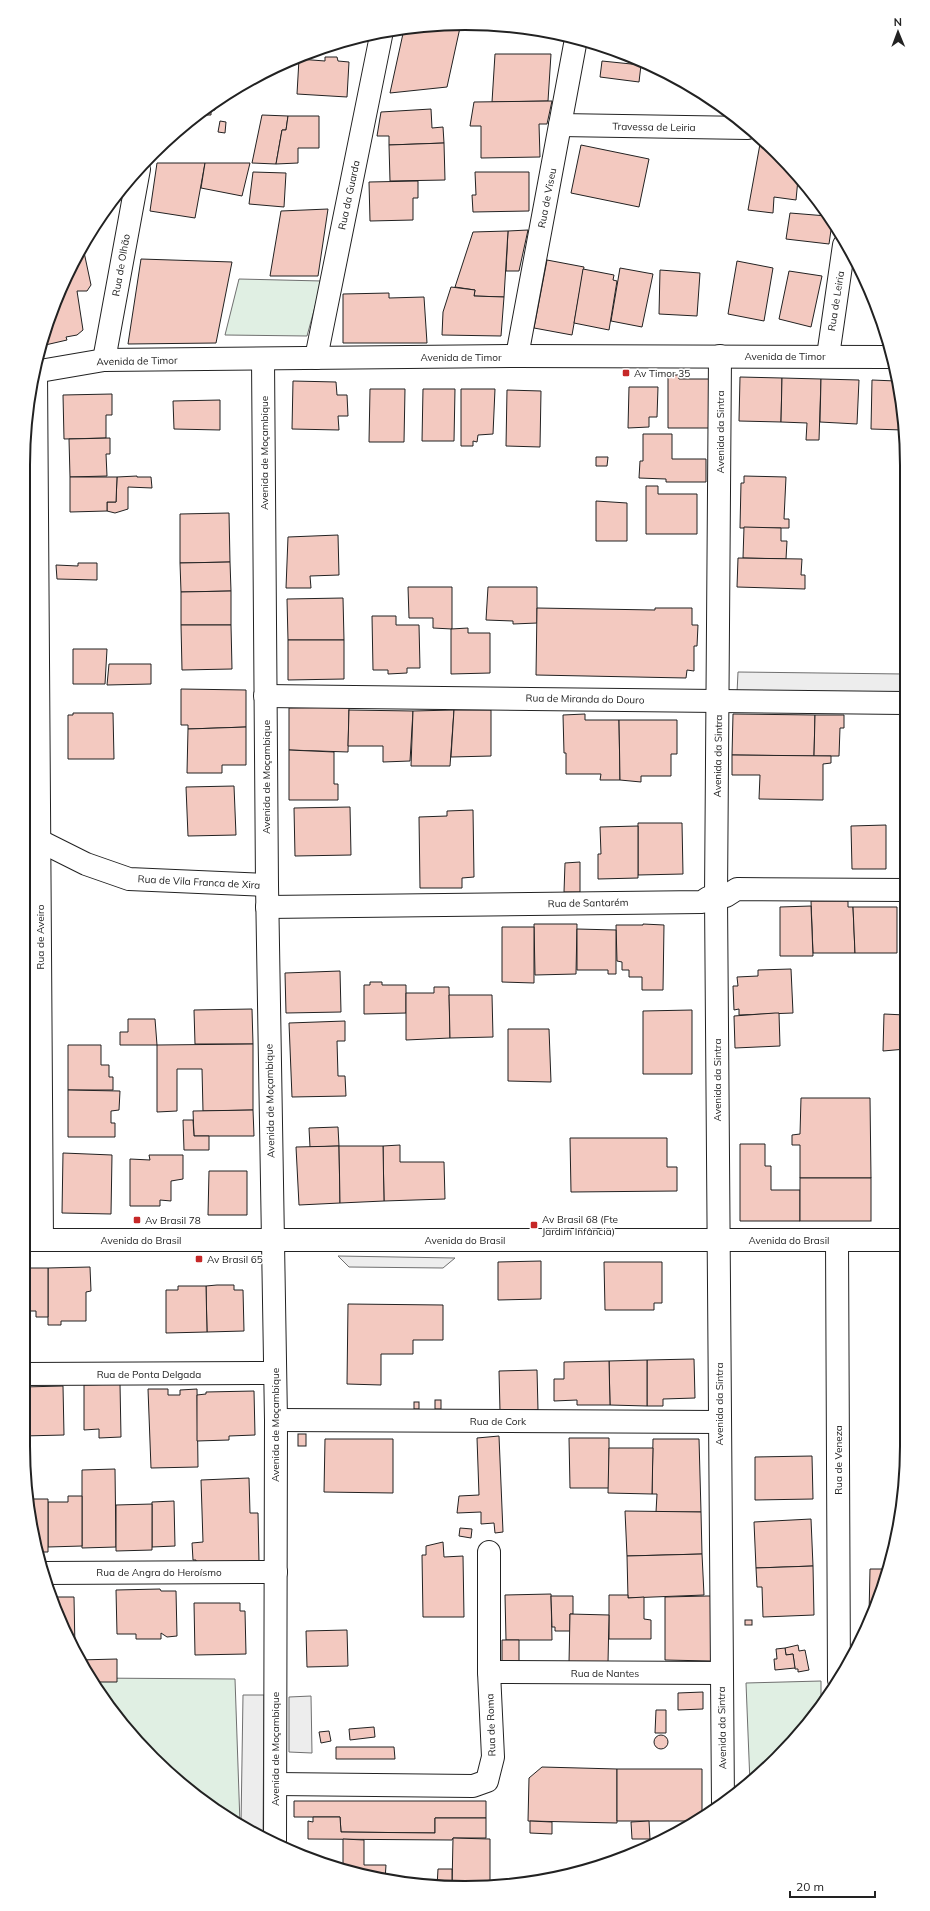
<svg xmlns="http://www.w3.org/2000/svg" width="930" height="1911" font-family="Mulish,sans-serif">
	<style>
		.green { fill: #e0efe3; stroke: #6f6f6f }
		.parking { fill: #ededed; stroke: #6f6f6f }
		.building { fill: #f3c9c0; stroke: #222 }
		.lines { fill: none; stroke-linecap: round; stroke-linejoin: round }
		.street-casing { stroke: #222; stroke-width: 24 }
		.secondary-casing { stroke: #222; stroke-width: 24 }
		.street { stroke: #fff; stroke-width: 22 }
		.secondary { stroke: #fff; stroke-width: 22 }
		.poi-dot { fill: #c62828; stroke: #fff; stroke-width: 1.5 }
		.labels { text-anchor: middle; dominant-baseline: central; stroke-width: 3; stroke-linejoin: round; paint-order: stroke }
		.street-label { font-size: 10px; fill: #222; stroke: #fff }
		.poi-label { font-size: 10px; fill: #222; stroke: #fff; text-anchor: start }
		.rim { fill: none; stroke: #222; stroke-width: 2 }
	</style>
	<rect width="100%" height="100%" fill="#fff"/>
	<!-- green -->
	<g class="green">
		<path d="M239 279 322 281 307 336 225 335Z"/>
		<path d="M90 1678 235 1679 240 1824C177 1791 128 1736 90 1678Z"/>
		<path d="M821 1681V1705L778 1758 750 1783 746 1683Z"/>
	</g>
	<!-- parking -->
	<g class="parking">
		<path d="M738 672 904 674V694L737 693Z"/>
		<path d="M338 1256 455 1258 443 1268 349 1267Z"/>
		<path d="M243 1695H264L263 1837 241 1825Z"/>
		<path d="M311 1696 312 1753 289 1752V1697Z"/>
	</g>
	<!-- building -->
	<g class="building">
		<path d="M461 23 447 87 390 93 404 29Z"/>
		<path d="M495 54H551L548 101 492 102Z"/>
		<path d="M325 57H337L338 61 349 62 347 97 297 94 299 59 325 61Z"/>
		<path d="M602 61 641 65 639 82 600 77Z"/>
		<path d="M221 97V103L215 104V110H211V115H198Z"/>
		<path d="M552 101 547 124H539L540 157 481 158V126H470L474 102Z"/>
		<path d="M431 109 432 128 443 127 444 143 389 145V136H377L381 112Z"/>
		<path d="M262 115 288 116 286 130H282L276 164 252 163Z"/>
		<path d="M288 116H319V148H298V163L276 164 282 130H286Z"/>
		<path d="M220 121 226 122 225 133 218 132Z"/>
		<path d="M444 143 445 180 390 181 389 145Z"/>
		<path d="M760 144 764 145 798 179 796 200 774 197 773 213 748 210Z"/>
		<path d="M581 145 649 159 639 207 571 193Z"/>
		<path d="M157 163H205L195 218 150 211Z"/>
		<path d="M205 163H250L242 196 201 188Z"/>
		<path d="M253 172 286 173 284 207 249 204Z"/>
		<path d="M475 172H529V211L473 212 472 195H476Z"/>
		<path d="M418 181V198H413V220L370 221 369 182Z"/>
		<path d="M328 209 318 276H270L281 211Z"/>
		<path d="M790 213 827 216 832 223 829 244 786 239Z"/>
		<path d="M528 230 519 271H506L508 231Z"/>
		<path d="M508 231 504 297 474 296 475 290 455 287 473 232Z"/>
		<path d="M84 252 91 285 87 291H77L83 330 77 335 66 337 67 340 41 346 57 296 80 253Z"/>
		<path d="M141 259 232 262 216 343 128 344Z"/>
		<path d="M547 260 584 267 572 335 534 328Z"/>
		<path d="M737 261 773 268 764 321 728 314Z"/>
		<path d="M620 268 653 274 642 327 611 321Z"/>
		<path d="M583 269 614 275 613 280 617 281 609 330 574 323Z"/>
		<path d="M660 270 700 273 697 316 659 314Z"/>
		<path d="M789 271 822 276 811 327 779 319Z"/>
		<path d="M451 287 475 290 474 296 504 297 501 336 442 335 443 312Z"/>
		<path d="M389 293V298L424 297 427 343H343V294Z"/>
		<path d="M668 375H678L679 379H709V428H668Z"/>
		<path d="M740 377 782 378 781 422 739 421Z"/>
		<path d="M782 378 821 379 819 440H806L807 423 781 422Z"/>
		<path d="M821 379 859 380 857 424 820 422Z"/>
		<path d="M872 380 896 381 903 407V430L871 429Z"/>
		<path d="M293 381 336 382 337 395H347L348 416H338L339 430 292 429Z"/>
		<path d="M629 387H658L657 417H649V427L628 428Z"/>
		<path d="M370 389H405L404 442H369Z"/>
		<path d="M423 389H455L454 441H422Z"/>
		<path d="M461 389H495L493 434 478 435 477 442 473 441V446H461Z"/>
		<path d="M507 390 541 391 540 447 506 446Z"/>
		<path d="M112 394V415H106V438L64 439 63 395Z"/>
		<path d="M220 400V430L174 429 173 401Z"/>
		<path d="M643 434H672V459H706V482H666V479L639 478 640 461H643Z"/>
		<path d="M110 438V454H106L107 476 70 477 69 439Z"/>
		<path d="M596 457H608L607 466H596Z"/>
		<path d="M137 476V477H151L152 488 128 487V509L115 513 107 511V502H116L117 477Z"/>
		<path d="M744 476 786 477 784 519H789V528H740L741 483H744Z"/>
		<path d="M70 477H117L116 502H107V511L70 512Z"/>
		<path d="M646 486H658V494H697V534H646Z"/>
		<path d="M596 501 627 503V541H596Z"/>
		<path d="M229 513 230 562 180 563V514Z"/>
		<path d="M744 527 781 528V541H787L786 559 743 558Z"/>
		<path d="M338 535 339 575 310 576 311 588H286L288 537Z"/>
		<path d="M738 558 802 559 801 575H805V589L737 587Z"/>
		<path d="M230 562 231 591 181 592 180 563Z"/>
		<path d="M78 563H97V580L57 579 56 565 78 566Z"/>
		<path d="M408 587H452V629L433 628V618H409Z"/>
		<path d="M488 587H537V623L513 624V621L486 620Z"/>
		<path d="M231 591V625H181V592Z"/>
		<path d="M343 598 344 640H288L287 599Z"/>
		<path d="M537 608 655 610V608H692V625H698L697 646H694V671L687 670 686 678 536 675Z"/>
		<path d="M372 616H396V625H419L420 668H407V673L388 674V670H373Z"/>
		<path d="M181 625H231L232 669 182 670Z"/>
		<path d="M468 628V633H490V673L451 674V629Z"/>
		<path d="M288 640H344V679L288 680Z"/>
		<path d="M73 649H107L105 684H73Z"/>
		<path d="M109 664H151V684L107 685Z"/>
		<path d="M181 689 246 690V727L188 729V725H181Z"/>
		<path d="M349 707 348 752 289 750V708Z"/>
		<path d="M349 710 413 711 410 761 383 762V746H348Z"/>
		<path d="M454 710 450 766H411L413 711Z"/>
		<path d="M454 710H491V756L451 757Z"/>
		<path d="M73 713H113L114 759H68V715H73Z"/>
		<path d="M585 714V720H619L620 780H600L601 774H566V753H564L563 715Z"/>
		<path d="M733 714 815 715 814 756 732 755Z"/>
		<path d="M815 715H844V728H840L839 756H814Z"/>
		<path d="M619 720H677V754H671V776H641V782L620 780Z"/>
		<path d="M246 727V765H222V773H187L188 729Z"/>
		<path d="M289 750 334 752V784H338V800H289Z"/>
		<path d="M732 755 831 756V763L823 764V800L759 799 760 775H732Z"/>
		<path d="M234 786 236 835 188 836 186 787Z"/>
		<path d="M350 807 351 855 295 856 294 808Z"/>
		<path d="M473 810 474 877 462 878V888H420L419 817 447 816V811Z"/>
		<path d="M638 823H682L683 874 638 875Z"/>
		<path d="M886 825V869H852L851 826Z"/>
		<path d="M638 826V878L598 879V854H601L600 827Z"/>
		<path d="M580 862V892H564L565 863Z"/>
		<path d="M25 864 26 956H23V865Z"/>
		<path d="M811 901H848V907H853L855 953H813Z"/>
		<path d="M811 906 813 956H780V907Z"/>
		<path d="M853 907H897V953H855Z"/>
		<path d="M901 909H905V957H903Z"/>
		<path d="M534 924H577L576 974 535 975Z"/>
		<path d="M643 924 664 925 663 990H642V977H629V970H622V962L617 961 616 925H643Z"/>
		<path d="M502 927H534V983L502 982Z"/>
		<path d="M577 929 616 930V974H608V970H577Z"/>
		<rect x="23" y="956" width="3" height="44"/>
		<path d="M791 969 793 1013 739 1015V1009L734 1010 733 986H738L737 977 758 976V970Z"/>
		<path d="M340 971 341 1012 286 1013 285 973Z"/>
		<path d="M370 982H382V985H406V1013L364 1014V985H370Z"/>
		<path d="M434 987H449L450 1038 406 1040V993H434Z"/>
		<path d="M449 995H492L493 1037 450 1038Z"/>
		<path d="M252 1009 253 1044H195L194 1010Z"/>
		<path d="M692 1010V1074H643V1011Z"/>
		<path d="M775 1013H779L780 1046 735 1048 734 1016Z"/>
		<path d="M884 1014 905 1015 906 1049 883 1051Z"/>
		<path d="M128 1019H155L157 1045H120V1032H128Z"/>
		<path d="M345 1021V1041H337L338 1076H345L346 1096 292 1097 289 1023Z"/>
		<path d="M508 1029H549L551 1082 508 1081Z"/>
		<path d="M253 1044V1110L203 1111 202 1069H177V1111L157 1112V1045Z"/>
		<path d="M68 1045H101V1065H109V1077H113V1090H68Z"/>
		<path d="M68 1090 120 1091 119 1110 111 1111V1123H115V1137H68Z"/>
		<path d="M801 1098H870L871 1178H800V1145H792V1135L800 1134Z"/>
		<path d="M253 1110 254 1136H194L193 1111Z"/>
		<path d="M183 1120H193L194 1136H209V1150H184Z"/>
		<path d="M338 1127 339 1146 310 1147 309 1128Z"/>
		<path d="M570 1138H667V1167H677V1191L571 1192Z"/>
		<path d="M740 1144H765V1166H771V1190H800V1221H740Z"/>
		<path d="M400 1145V1162H444L445 1199 384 1201 383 1146Z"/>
		<path d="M339 1146 340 1203 299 1205 296 1147Z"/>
		<path d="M339 1146H383L384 1201 340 1203Z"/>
		<path d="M63 1153 112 1155 111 1214 62 1213Z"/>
		<path d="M149 1155H183V1179L171 1181V1201L160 1200V1206H130V1159L150 1160Z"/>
		<path d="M209 1171H247V1215H208Z"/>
		<rect x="800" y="1178" width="71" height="43"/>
		<path d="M541 1261V1299L498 1300V1262Z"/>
		<path d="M604 1262H662V1303H654V1310H605Z"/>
		<path d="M90 1267 91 1291 86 1292V1321H61V1325H48V1268Z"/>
		<path d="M23 1268H48V1317H36V1311H23Z"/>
		<path d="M217 1285H234V1290H243L244 1331 207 1332 206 1286Z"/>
		<path d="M178 1286H206L207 1332 166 1333V1290H178Z"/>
		<path d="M348 1304 443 1305V1340H413V1354H381V1385L347 1384Z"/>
		<path d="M23 1321H30V1354L23 1355Z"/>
		<path d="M694 1359 695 1398 663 1399V1406H647V1360Z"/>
		<path d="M647 1360V1406L610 1405 609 1361Z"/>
		<path d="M609 1361 610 1405H577V1400L554 1401V1379H564V1362Z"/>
		<path d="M537 1370 538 1410 500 1411 499 1371Z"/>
		<path d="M120 1384 121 1437 99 1438V1429L84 1430V1385Z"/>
		<path d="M63 1386 64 1435 23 1436V1387Z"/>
		<path d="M148 1389H168V1395H180V1390L197 1389 198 1467 151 1468Z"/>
		<path d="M254 1391 255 1435 229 1436V1440L197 1441V1395L206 1394V1392Z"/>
		<rect x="435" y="1400" width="6" height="9"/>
		<rect x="414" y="1402" width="5" height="7"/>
		<rect x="298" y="1434" width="8" height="12"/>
		<path d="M499 1436 503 1532 495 1533 494 1523 481 1524V1512L457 1513 459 1496 479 1495 477 1438Z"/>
		<path d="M569 1438H609V1488H570Z"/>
		<path d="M325 1439H393V1493L324 1492Z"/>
		<path d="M653 1439H699L701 1512H656L657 1494H652Z"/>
		<path d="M609 1448H653L652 1494 608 1493Z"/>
		<path d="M812 1456 813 1499 755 1500V1457Z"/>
		<path d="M115 1469 116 1547 82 1548V1470Z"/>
		<path d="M249 1478 250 1513H258L259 1562 196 1563V1560H193L192 1543 203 1542 201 1480Z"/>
		<path d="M68 1496H82V1546L48 1547V1502H68Z"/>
		<path d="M28 1499H48V1552H37L31 1532Z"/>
		<path d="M174 1501 175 1546 152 1547V1502Z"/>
		<path d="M152 1504V1550L116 1551V1505Z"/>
		<path d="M625 1511 701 1512 702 1554 627 1556Z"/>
		<path d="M811 1519 813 1566 756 1568 754 1522Z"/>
		<path d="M460 1528 472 1529 471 1538 459 1536Z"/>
		<path d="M443 1542 444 1557 463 1556 464 1617H423L422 1555H426V1546Z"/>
		<path d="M702 1554 704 1595 628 1598 627 1556Z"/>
		<path d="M813 1566 814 1615 763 1617 762 1587H757L756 1568Z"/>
		<path d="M870 1569H887L873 1615H869Z"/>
		<path d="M160 1589 161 1591H176L177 1636 167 1637 161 1633V1639H136V1634H117L116 1590Z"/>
		<path d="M551 1594 552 1640H506L505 1595Z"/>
		<path d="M609 1595H628V1598L644 1597V1619L651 1620V1639H609Z"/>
		<path d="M551 1596H573V1614H570V1631H555V1627H552Z"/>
		<path d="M707 1596H712L711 1661 665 1660V1597Z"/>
		<path d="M51 1597H57V1611Z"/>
		<path d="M57 1597H74L75 1649 57 1611Z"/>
		<path d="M194 1603H240V1611H245L246 1654 195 1655Z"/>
		<path d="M570 1614 609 1615 608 1663H569Z"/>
		<rect x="745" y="1620" width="7" height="5"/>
		<path d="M347 1630 348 1666 307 1667 306 1631Z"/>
		<path d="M502 1640H519V1663L502 1664Z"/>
		<path d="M798 1645 799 1651 805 1650 809 1670 798 1672V1669H795L793 1654 786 1655 785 1648Z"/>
		<path d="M785 1648 786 1655 793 1654 795 1668 775 1670 774 1659H777L776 1649Z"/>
		<path d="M117 1659V1682H92L79 1660Z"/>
		<path d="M703 1692V1709L678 1710V1693Z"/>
		<path d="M656 1710H666V1733H655Z"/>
		<path d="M374 1727 375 1737 350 1740 349 1729Z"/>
		<path d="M329 1731 331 1741 321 1743 319 1732Z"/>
		<circle cx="661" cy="1742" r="7"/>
		<path d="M336 1747H394L395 1759H336Z"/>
		<path d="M542 1767 617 1769V1823L528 1821 529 1778Z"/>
		<path d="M617 1769H702V1817L694 1821H617Z"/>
		<path d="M294 1801H486V1818H435V1833L341 1832 340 1817H294Z"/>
		<path d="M313 1817H340L341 1832 435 1833V1818H486V1838H453L452 1840 308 1839V1821L313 1822Z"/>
		<path d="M530 1821 552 1822V1834L530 1833Z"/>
		<path d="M649 1821 650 1839H632L631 1822Z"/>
		<path d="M453 1838 490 1839V1885L452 1887Z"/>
		<path d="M343 1839 364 1840V1865H386L385 1880 343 1869Z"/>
		<path d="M438 1869H452V1887H437Z"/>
	</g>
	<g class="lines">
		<!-- street casing -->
		<g class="street-casing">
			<g id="street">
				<path d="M560 125 748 128"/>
				<path d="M517 356 576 39"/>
				<path d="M720 356 716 897 723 1804"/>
				<path d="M828 356 844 245"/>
				<path d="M316 358 382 31"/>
				<path d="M104 360 139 169"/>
				<path d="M36 371 42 1240"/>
				<path d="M265 696 904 703"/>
				<path d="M23 827 40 841 86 864 129 879 267 885"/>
				<path d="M267 907 702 902 708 898 726 896 737 889 905 890"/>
				<path d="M837 1240 839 1680"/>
				<path d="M23 1374 275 1373"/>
				<path d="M276 1420 719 1422"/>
				<path d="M42 1573 276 1572"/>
				<path d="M489 1672 721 1673"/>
				<path d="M276 1784 473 1786 487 1781 493 1757 489 1672V1552"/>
			</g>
		</g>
		<!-- secondary casing -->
		<g class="secondary-casing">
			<g id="secondary">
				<path d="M263 359 267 885 276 1420 275 1843"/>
				<path d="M34 372 104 360 517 356 890 357"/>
				<path d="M23 1240H906"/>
			</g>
		</g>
		<!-- street -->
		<use href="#street" class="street"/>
		<!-- secondary -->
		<use href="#secondary" class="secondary"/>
	</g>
	<!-- markers -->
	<g class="poi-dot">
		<rect x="622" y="369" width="8" height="8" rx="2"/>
		<rect x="133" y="1216" width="8" height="8" rx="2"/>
		<rect x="530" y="1221" width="8" height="8" rx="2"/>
		<rect x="195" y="1255" width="8" height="8" rx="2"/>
	</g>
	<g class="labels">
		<!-- street labels -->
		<g class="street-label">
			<text transform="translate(654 127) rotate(1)">Travessa de Leiria</text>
			<text transform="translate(349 195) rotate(-78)">Rua da Guarda</text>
			<text transform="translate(547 198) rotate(-79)">Rua de Viseu</text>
			<text transform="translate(121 265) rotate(-80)">Rua de Olhão</text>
			<text transform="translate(836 301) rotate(-81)">Rua de Leiria</text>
			<text x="785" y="356">Avenida de Timor</text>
			<text x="461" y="357">Avenida de Timor</text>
			<text transform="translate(137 361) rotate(-1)">Avenida de Timor</text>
			<text transform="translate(720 432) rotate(-90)">Avenida da Sintra</text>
			<text transform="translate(264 453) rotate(-90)">Avenida de Moçambique</text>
			<text transform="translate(585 699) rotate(1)">Rua de Miranda do Douro</text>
			<text transform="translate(718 756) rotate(-89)">Avenida da Sintra</text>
			<text transform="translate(266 777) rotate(-90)">Avenida de Moçambique</text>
			<text transform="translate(199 882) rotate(3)">Rua de Vila Franca de Xira</text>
			<text transform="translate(588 903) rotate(-1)">Rua de Santarém</text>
			<text transform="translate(40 937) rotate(-90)">Rua de Aveiro</text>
			<text transform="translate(717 1080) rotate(-90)">Avenida da Sintra</text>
			<text transform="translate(270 1101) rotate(-91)">Avenida de Moçambique</text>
			<text x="141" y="1240">Avenida do Brasil</text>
			<text x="465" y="1240">Avenida do Brasil</text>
			<text x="789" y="1240">Avenida do Brasil</text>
			<text x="149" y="1374">Rua de Ponta Delgada</text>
			<text transform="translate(719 1404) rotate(-90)">Avenida da Sintra</text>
			<text x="498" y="1421">Rua de Cork</text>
			<text transform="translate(275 1425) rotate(-90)">Avenida de Moçambique</text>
			<text transform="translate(838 1460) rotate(-90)">Rua de Veneza</text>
			<text x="159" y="1572">Rua de Angra do Heroísmo</text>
			<text x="605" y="1673">Rua de Nantes</text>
			<text transform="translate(491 1725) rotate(-92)">Rua de Roma</text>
			<text transform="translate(722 1728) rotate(-91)">Avenida da Sintra</text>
			<text transform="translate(275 1749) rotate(-90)">Avenida de Moçambique</text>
		</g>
		<!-- poi labels -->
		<g class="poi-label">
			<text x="634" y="373">Av Timor 35</text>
			<text x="542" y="1219">Av Brasil 68 (Fte<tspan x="542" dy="12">Jardim Infância)</tspan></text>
			<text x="145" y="1220">Av Brasil 78</text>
			<text x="207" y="1259">Av Brasil 65</text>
		</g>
	</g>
	<!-- crop -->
	<path d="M0 0H930V1911H0ZM465 30H465A435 435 0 0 1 900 465V1446A435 435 0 0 1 465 1881H465A435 435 0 0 1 30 1446V465A435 435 0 0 1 465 30Z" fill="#fff" fill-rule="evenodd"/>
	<path class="rim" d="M465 30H465A435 435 0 0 1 900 465V1446A435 435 0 0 1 465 1881H465A435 435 0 0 1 30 1446V465A435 435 0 0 1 465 30Z"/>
	<!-- north arrow -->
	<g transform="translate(898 32) rotate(359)" stroke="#ffffff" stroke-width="3" paint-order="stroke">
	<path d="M0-3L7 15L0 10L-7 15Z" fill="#222222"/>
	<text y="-6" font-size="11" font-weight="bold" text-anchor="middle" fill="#222222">N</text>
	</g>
	<!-- scale -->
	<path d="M790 1891v6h85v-6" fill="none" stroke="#222222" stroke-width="2"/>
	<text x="796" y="1891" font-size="12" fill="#222222" stroke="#ffffff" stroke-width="3" paint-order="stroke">20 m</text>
</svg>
